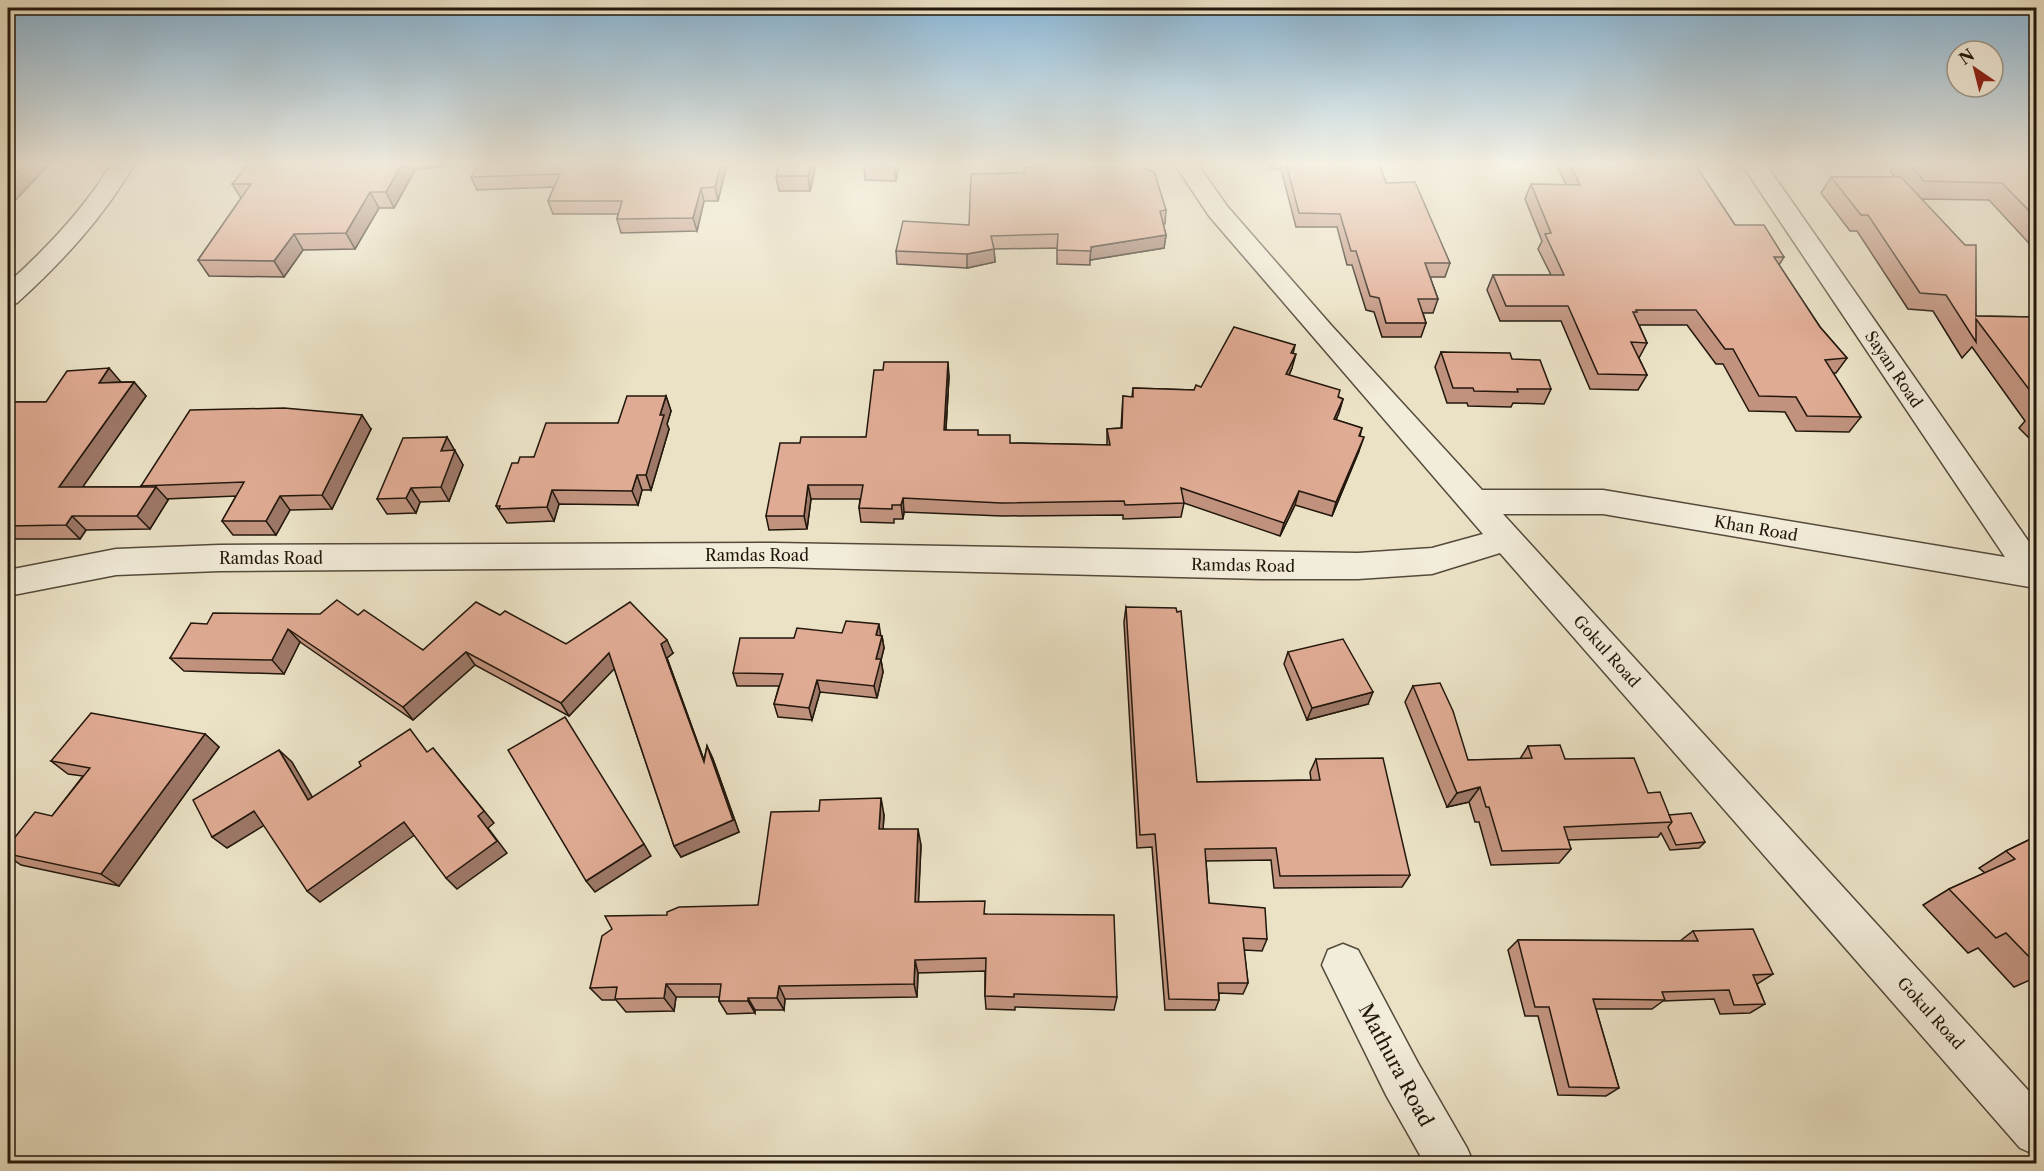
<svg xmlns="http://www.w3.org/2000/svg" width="2044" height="1171" font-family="'Libre Caslon Text',serif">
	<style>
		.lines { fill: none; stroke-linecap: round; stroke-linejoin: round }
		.minor-casing { stroke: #544a3a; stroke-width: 3 }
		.minor { fill: #f2ecda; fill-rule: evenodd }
		.wall { fill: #c1937f; stroke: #22170c; stroke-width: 1.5 }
		.shaded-wall { fill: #9d7868; stroke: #22170c; stroke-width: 1.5 }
		.building { fill: #e0ab94; stroke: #22170c; stroke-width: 1.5 }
		.labels { text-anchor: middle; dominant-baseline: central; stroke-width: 4.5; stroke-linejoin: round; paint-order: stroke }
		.street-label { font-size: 16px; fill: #22170c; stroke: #f2ecda }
		.near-street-label { font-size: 20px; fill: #22170c; stroke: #f2ecda }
	</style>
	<rect width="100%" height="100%" fill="#ebe2c6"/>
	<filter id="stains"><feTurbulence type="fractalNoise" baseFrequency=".00333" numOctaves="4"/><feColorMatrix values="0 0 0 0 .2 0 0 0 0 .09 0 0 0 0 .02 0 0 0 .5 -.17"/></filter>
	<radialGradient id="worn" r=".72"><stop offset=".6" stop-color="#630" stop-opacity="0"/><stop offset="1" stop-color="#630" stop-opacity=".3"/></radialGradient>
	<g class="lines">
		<!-- minor casing -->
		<g class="minor-casing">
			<g id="minor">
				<path d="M112 163H135C104 217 63 261 17 303L8 305V283C48 247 84 209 112 163Z"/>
				<path d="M1174 163H1197L1227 206 1331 325 1482 490H1603L2005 557 1741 163H1765L2036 552V588L1603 514H1503L2036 1099V1155L2020 1148 1500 553 1432 574 1358 579H1262L775 567 219 571 116 575 8 596V570L116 549 219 545 775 543 1358 553 1432 548 1483 534 1209 216Z"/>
				<path d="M1343 944 1358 950 1418 1063 1467 1148 1474 1164H1425L1386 1095 1322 965 1328 950Z"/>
			</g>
		</g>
		<!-- minor -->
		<use href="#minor" class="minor"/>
	</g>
	<!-- wall -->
	<g class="wall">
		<path d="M476 163H725L726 168 718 201H704L697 231 621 233 617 219 618 214H553L548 201 554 187 477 190 471 177 477 168Z"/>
		<path d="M816 163 810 191H779L776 176Z"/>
		<path d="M864 163H899L896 181 865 180 864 166Z"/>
		<path d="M1033 163H1147V170L1166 210 1165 224H1163L1166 235 1164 248 1090 260V265L1057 264V248L994 249 995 262 967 268 897 264 896 251 969 225 1024 173 1033 168Z"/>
		<path d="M1270 163H1379L1386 183 1450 263 1445 277H1430L1438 299 1433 313H1423L1426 323 1421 337H1382L1374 312 1366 310 1352 265H1347L1337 227H1296L1281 169H1271Z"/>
		<path d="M1556 163H1694L1735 225 1784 257 1779 265 1820 327 1847 358 1836 373H1833L1861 417 1849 432 1796 431 1785 412 1749 411 1723 364H1716L1687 325H1639L1647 343 1639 358 1647 375 1638 390 1590 389 1561 321H1500L1487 290 1493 275H1551L1538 249 1542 241 1525 199 1531 184 1566 185Z"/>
		<path d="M1896 163H2037V252L1989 200 1921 199 1976 316 2037 317V446L2019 428 2025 421 1972 347 1962 358 1933 311 1908 309 1857 231H1850L1821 193 1831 177H1895L1890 171Z"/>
		<path d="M415 170 394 208H379L355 249 303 250 284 277 209 276 198 260 241 198 232 184Z"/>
		<path d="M1295 345 1293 354 1292 368 1289 375 1343 399 1336 420 1362 428 1360 436 1359 451 1332 516 1295 505 1280 536 1184 503 1181 517 1123 519V515L1002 516 904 512 903 519H894V523L861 522 859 508 860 499H811L807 529 769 530 766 516 800 443 866 437 949 376 946 430 978 435 1010 443 1107 445V429L1121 428 1123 396 1132 397 1133 388 1194 390Z"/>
		<path d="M1441 352 1512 359 1551 389 1544 404 1513 403 1511 407 1468 406 1467 403H1447L1435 367Z"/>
		<path d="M121 382H134L146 396 82 487H142L141 486 371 429 332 509 290 510 276 535H233L222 521 236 496 166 499 168 500 150 529 86 530 80 539H8V402H46Z"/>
		<path d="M666 396 671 411 667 424 669 429 651 490H642L638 505 559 504 554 521 507 523 496 506 518 463 618 423Z"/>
		<path d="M447 437 463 465 449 501 420 502 416 513 387 514 377 499Z"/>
		<path d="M1126 607 1197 782 1311 780 1310 772 1316 759 1410 875 1402 887 1274 888 1271 860 1206 861 1209 903 1267 939 1262 951 1244 950 1248 983 1243 994 1219 993V1000L1215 1010H1165L1152 847 1137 848 1124 622Z"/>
		<path d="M358 615 423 650 500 615 566 644 673 653 667 658 704 760 707 746 713 759 739 832 681 857 674 846 614 668 569 716 475 665 413 720 300 642 284 674 184 671 170 658 207 624Z"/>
		<path d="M882 636 884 648 881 660 883 672 877 698 820 692 812 720 778 717 774 704 779 686H737L733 673 794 638Z"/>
		<path d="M1288 652 1368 704 1307 720 1284 664Z"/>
		<path d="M1413 686 1468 760 1520 759 1528 746 1565 759 1648 793 1669 815 1705 842 1699 848 1670 850 1661 833 1658 837 1568 840 1571 849 1559 863 1491 865 1479 822H1475L1469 802 1447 807 1405 702Z"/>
		<path d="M205 734 219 747 119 886 21 865 8 856V846L52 816 83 776 68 774 51 761Z"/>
		<path d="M884 815 883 829 921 845 918 902 986 914 1117 997 1114 1010 1015 1007V1010L986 1009 985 996V971L918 973 917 997 785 999 784 1010H755V1013L727 1014 719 1001V997H676L674 1011 626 1012 616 1000H602L590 988 667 915 758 905Z"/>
		<path d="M2037 836V977L2014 987 1978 948 1968 953 1923 905 1949 889 1985 873 1979 868 2006 851Z"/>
		<path d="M1693 931 1773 974 1757 984 1765 1004 1750 1013 1720 1014 1714 999 1663 1001 1652 1009H1596L1619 1088 1606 1096 1558 1095 1538 1016H1525L1508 950 1518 940 1680 941Z"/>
	</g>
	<!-- shaded-wall -->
	<g class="shaded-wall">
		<path d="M26 163H51L8 208V181Z"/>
		<path d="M403 163H468L415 170 394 208 386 192Z"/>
		<path d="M721 163H725L726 168 718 201 715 187Z"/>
		<path d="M811 163H816L810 191 808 176Z"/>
		<path d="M895 163H899L896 181 894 166Z"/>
		<path d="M701 188 704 201 697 231 693 218Z"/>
		<path d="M370 192 379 208 355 249 346 233Z"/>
		<path d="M294 234 303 250 284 277 274 261Z"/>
		<path d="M1166 235 1164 248 1090 260 1091 247Z"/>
		<path d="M994 249 995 262 967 268V254Z"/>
		<path d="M1296 354 1292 368 1283 389 1286 374Z"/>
		<path d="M948 362 949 376 945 444 944 430Z"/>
		<path d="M109 368 121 382 99 383Z"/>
		<path d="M134 382 146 396 73 501 59 487Z"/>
		<path d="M666 396 671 411 667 424 669 429 651 490 646 475 660 415Z"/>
		<path d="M1343 399 1339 413 1330 433 1334 419Z"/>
		<path d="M362 415 371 429 332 509 322 495Z"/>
		<path d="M447 437 463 465 449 501 441 487V451Z"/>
		<path d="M1364 437 1359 451 1332 516 1336 502Z"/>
		<path d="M637 475 642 490 638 505 632 491Z"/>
		<path d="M808 485 811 499 807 529 804 516Z"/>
		<path d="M156 487 168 500 150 529 137 516Z"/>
		<path d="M411 488 420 502 416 513 406 498Z"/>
		<path d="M552 490 559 504 554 521 547 507Z"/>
		<path d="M1299 491 1295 505 1280 536 1284 523Z"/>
		<path d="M280 496 290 510 276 535 266 521Z"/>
		<path d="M903 498 904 512 903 519 901 505Z"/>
		<path d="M72 516 86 530 80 539 66 525Z"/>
		<path d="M879 624 881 637 876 635Z"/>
		<path d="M288 629 300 642 284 674 272 660Z"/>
		<path d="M882 636 884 648 881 660 883 672 877 698 874 686 876 659Z"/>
		<path d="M667 640 673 653 667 658 709 774 704 762 661 644Z"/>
		<path d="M466 652 475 665 413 720 403 707Z"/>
		<path d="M609 653 616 667 569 716 561 703Z"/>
		<path d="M817 680 820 692 812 720 809 708Z"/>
		<path d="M1373 692 1368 704 1307 720 1312 708Z"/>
		<path d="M205 734 219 747 119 886 101 874Z"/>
		<path d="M707 746 713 759 739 832 681 857 674 846 733 820Z"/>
		<path d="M433 748 494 823 488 828 507 853 457 889 446 878 478 816Z"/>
		<path d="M279 750 292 762 321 812 308 800Z"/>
		<path d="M1480 787 1469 802 1447 807 1457 793Z"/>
		<path d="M881 798 884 815 882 845 879 829Z"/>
		<path d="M254 811 268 823 227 848 212 837Z"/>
		<path d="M404 822 416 834 320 902 307 891Z"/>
		<path d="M918 829 921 845 918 916 915 902Z"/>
		<path d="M644 844 651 856 595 892 586 881Z"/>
		<path d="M915 960 918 973 917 997 914 984Z"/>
		<path d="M666 984 676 997 674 1011 664 998Z"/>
		<path d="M779 986 785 999 784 1010 777 998Z"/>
		<path d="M748 998 755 1010V1013L748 1001Z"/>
	</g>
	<!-- building -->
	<g class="building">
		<path d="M8 163H26L8 181Z"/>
		<path d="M250 163H403L386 192H370L346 233 294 234 274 261 198 260 251 184H232Z"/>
		<path d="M476 163H721L715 187 701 188 693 218 617 219 622 201H548L560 174 471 177 479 164H475Z"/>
		<path d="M780 163H811L808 176H776Z"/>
		<path d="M864 163H895L894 166H864Z"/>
		<path d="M1034 163H1147V170L1154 171 1166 210 1160 211 1166 235 1091 247V251L1057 250 1058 234 991 236 994 249 967 254 896 251 903 221 969 225 971 174 1024 173V167L1034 168Z"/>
		<path d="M1286 163H1379L1386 183 1415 182 1450 263H1425L1438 299H1418L1426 323H1386L1379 298 1370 296 1356 251H1351L1340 214 1299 213Z"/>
		<path d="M1569 163H1694L1735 225H1764L1784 257H1774L1820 327 1847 358 1825 360 1861 417 1807 416 1796 397 1759 396 1733 349H1725L1696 310H1636L1637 312H1633L1647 343 1631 342 1647 375 1598 374 1568 306H1506L1493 275H1564L1545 234 1551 233 1531 184 1580 185Z"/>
		<path d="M1909 163H2037V219L2002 183 1924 181Z"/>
		<path d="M1831 177H1901L1965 245H1976V316L2037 317V400L1976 319V342L1946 295 1920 293 1868 215H1861Z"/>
		<path d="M1234 327 1295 345 1291 353 1296 354 1286 374 1340 390 1338 397 1343 399 1334 419 1362 428 1359 436 1364 437 1336 502 1299 491 1284 523 1181 488 1184 503 1125 505 1124 501 1001 503 903 498 901 505H892V509L859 508 863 485H808L804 516H766L780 443H800L801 437H866L874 370H883L884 362H948L944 430H978V435H1010V443L1110 445 1107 429 1122 428 1123 396 1133 397V388L1194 390 1196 385 1201 387Z"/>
		<path d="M1441 352 1510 353 1512 359 1540 360 1551 389H1517L1518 392 1474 391 1473 388H1453Z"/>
		<path d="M109 368 99 383 134 382 59 487H156L137 516H72L66 525 8 526V402H46L67 371Z"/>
		<path d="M627 396H666L660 415H664L646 475H637L632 491 552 490 547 507 499 509 500 506H496L512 463H518L520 457H534L546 423H618Z"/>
		<path d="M284 408 362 415 322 495 280 496 266 521H222L244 482 141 486 190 410Z"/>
		<path d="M447 437 441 451 455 450 441 487 411 488 406 498 377 499 403 438Z"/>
		<path d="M337 600 358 615 364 610 423 650 476 602 500 615 505 611 566 644 630 602 667 640 661 644 704 762 707 746 733 820 674 846 609 653 561 703 466 652 403 707 288 629 272 660 170 658 191 623 207 624 213 613 320 614Z"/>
		<path d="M1126 607 1176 608 1177 612 1181 611 1197 782 1320 780 1316 759 1383 758 1410 875 1280 876 1276 848 1205 849 1209 903 1265 908 1267 939 1243 938 1248 983H1218L1219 1000 1169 999 1155 834 1140 835Z"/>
		<path d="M846 621 879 624 876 635 882 636 876 659H881L874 686 817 680 809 708 774 704 783 674 733 673 740 638H794L797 628 842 633Z"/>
		<path d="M1343 639 1373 692 1312 708 1288 652Z"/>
		<path d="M1440 683 1453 711 1468 760 1532 758 1528 746 1560 745 1565 759 1634 758 1648 793 1660 792 1672 822 1564 827 1571 849 1502 851 1489 807H1486L1480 787 1457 793 1413 686Z"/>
		<path d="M91 713 205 734 101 874 8 854V846L35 812 52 816 90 768 51 761Z"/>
		<path d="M565 717 644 844 586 881 508 750Z"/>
		<path d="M410 729 427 752 433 748 484 811 478 816 497 841 446 878 404 822 307 891 254 811 212 837 193 800 279 750 308 800 361 766 359 762Z"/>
		<path d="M881 798 879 829H918L915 902 985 901 984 914 1114 915 1117 997 1014 994V997L985 996 986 958 915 960 914 984 779 986 777 998H748V1001H719L721 984H666L664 998 615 999 617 987 590 988 602 936 612 929 605 916 667 915V912L679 907 758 905 771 812 819 811 820 800Z"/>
		<path d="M1691 813 1705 842 1676 845 1668 827 1672 822 1669 815Z"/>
		<path d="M2037 836V965L2006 933 1996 938 1949 889 2015 859 2006 851Z"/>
		<path d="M1753 929 1773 974 1753 975 1765 1004 1734 1005 1729 990 1662 992 1665 1000 1593 999 1619 1088 1569 1087 1549 1007H1535L1518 940 1698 941 1693 931Z"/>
		<path d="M1706 1158 1710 1164H1695Z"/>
	</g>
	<!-- sky -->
	<linearGradient id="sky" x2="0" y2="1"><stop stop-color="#89b7d8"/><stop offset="0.5" stop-color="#f6f2e5"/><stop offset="1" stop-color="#f6f2e5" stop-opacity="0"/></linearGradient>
	<rect width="2044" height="327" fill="url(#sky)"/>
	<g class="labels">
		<!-- street labels -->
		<g class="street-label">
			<text transform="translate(1894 369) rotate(56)">Sayan Road</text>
			<text transform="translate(1756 528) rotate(10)">Khan Road</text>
			<text x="757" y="555">Ramdas Road</text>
			<text x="271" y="558">Ramdas Road</text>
			<text transform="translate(1243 565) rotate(1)">Ramdas Road</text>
			<text transform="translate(1607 651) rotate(48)">Gokul Road</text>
			<text transform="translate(1931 1013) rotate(48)">Gokul Road</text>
		</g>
		<!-- near-street labels -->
		<g class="near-street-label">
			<text transform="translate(1396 1065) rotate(62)">Mathura Road</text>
		</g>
	</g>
	<!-- margin -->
	<rect width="2044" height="1171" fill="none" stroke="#ebe2c6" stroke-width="30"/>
	<rect x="9" y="9" width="2026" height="1153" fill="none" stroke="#22170c" stroke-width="3"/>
	<rect x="15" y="15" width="2014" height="1141" fill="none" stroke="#22170c" stroke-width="1.5"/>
	<!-- north arrow -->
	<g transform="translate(1975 69) rotate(325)"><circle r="28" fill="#f2ecda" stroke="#9f9788" stroke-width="1.5"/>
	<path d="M0-4.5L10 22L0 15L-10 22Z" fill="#8f2418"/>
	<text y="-9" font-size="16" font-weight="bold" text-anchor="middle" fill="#22170c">N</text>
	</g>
	<rect width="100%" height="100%" filter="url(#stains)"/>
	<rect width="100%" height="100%" fill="url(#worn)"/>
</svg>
